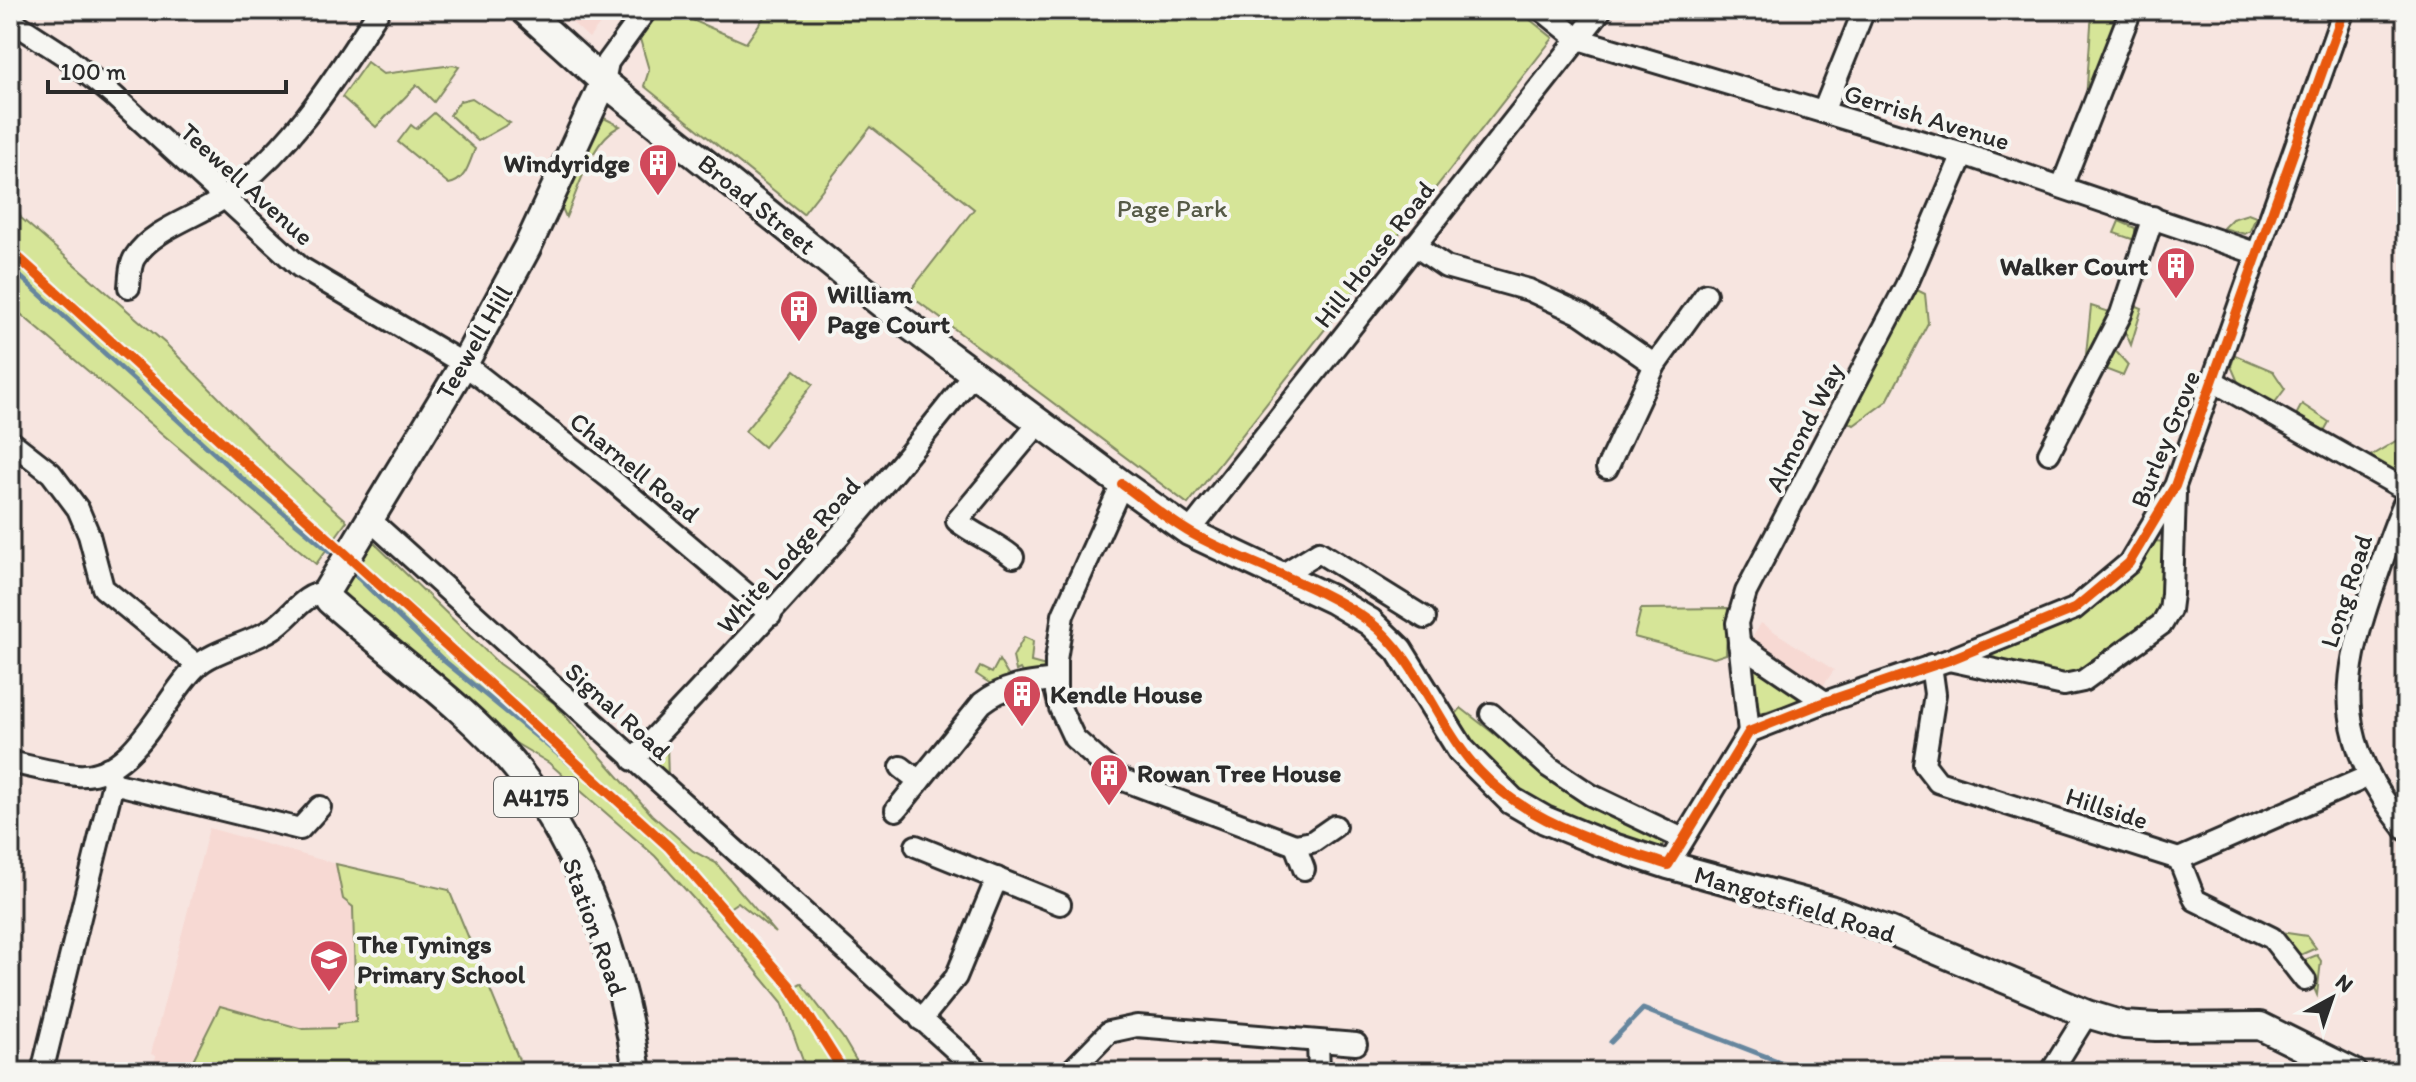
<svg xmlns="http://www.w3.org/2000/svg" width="2416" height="1082" font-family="Itim,sans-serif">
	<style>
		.built { fill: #f7d9d3 }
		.green { fill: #d6e598; stroke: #808862; stroke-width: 2 }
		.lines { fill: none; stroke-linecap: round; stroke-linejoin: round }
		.stream { stroke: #66869e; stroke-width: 5 }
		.minor-casing { stroke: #2b2b2b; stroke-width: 26 }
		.major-casing { stroke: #2b2b2b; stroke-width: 32 }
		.minor { stroke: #f6f6f2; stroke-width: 20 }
		.major { stroke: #f6f6f2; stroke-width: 26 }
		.cycleway-casing { stroke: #f6f6f2; stroke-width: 15 }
		.cycleway { stroke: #e8590c; stroke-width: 10 }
		.labels { text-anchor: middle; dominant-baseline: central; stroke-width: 8; stroke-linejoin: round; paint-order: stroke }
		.shield { fill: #f6f6f2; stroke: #686867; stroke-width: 2 }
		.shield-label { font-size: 24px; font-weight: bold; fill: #2b2b2b }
		.street-label { font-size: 26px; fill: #2b2b2b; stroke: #f6f6f2 }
		.poi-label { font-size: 26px; font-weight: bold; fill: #2b2b2b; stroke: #f6f6f2; text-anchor: start }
		.park-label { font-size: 26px; fill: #565a46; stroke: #f6f6f2 }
	</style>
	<rect width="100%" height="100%" fill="#f7e5e0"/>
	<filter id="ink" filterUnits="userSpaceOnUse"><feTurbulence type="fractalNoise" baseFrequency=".0125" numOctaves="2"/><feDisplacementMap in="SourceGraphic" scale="16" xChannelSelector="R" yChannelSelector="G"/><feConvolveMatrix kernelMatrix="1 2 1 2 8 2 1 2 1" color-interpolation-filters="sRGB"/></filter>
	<g filter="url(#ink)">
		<!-- built -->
		<g class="built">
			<path d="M559 10H611L589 38Z"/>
			<path d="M1761 623 1834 670 1823 686 1751 640Z"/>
			<path d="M209 828 336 864 449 890 524 1072H165L153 1067 156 1056 151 1054Z"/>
		</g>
		<!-- green -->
		<g class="green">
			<path d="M658 10H669L746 43 769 10H1518L1553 38 1188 504 908 294 974 209 871 127 803 214 644 86 649 70 640 39Z"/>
			<path d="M2092 10H2123L2086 100Z"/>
			<path d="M367 62 383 74 453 65 459 67 434 102 417 85 376 127 342 97Z"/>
			<path d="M472 98 505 120 510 123 478 141 450 115 460 101Z"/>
			<path d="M434 113 475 149C469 163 466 181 449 184L398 142 411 125 416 129Z"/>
			<path d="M604 118 620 126C590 141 579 189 566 217L562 208 598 123Z"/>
			<path d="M10 188 21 218 166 344 285 465 347 521 316 564 10 305Z"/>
			<path d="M2248 214 2256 217 2250 231 2245 234 2223 228 2232 219Z"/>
			<path d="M2119 221 2135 228V240L2114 233Z"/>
			<path d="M1917 290 1925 294 1928 323 1887 401 1854 425 1848 422Z"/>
			<path d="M2132 304 2142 308 2131 345 2123 327Z"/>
			<path d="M2091 306 2113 313 2085 364Z"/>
			<path d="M2113 348 2128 365 2123 376 2102 368Z"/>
			<path d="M2235 355 2273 371 2285 389 2273 405 2241 389 2231 366Z"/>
			<path d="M795 370 813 384 764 447 745 431Z"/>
			<path d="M2302 404 2329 422 2323 433 2295 417Z"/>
			<path d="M2406 435V469L2395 473 2367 458Z"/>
			<path d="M368 537 499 664 554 703 652 815 693 851 716 863 776 933 738 902 722 913 788 990 801 983 843 1038 863 1072H807L782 1002 730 939 655 856 549 763 502 735 341 595 337 581Z"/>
			<path d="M2153 541 2167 542 2166 600 2159 614 2070 679 1984 665 1980 654 2059 622Z"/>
			<path d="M1728 608 1726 654 1714 658 1634 637 1641 609Z"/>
			<path d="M1024 637 1033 641 1031 662 1046 666 1044 671 1024 676 1020 669 1016 671 1013 657Z"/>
			<path d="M999 660 1009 677 991 684 976 674 980 667 992 673Z"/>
			<path d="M1757 662 1805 699 1758 714 1752 665Z"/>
			<path d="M1461 708 1566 790 1664 838 1662 849C1607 830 1537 814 1496 769 1480 753 1468 733 1456 714Z"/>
			<path d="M667 744 668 780 652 759Z"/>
			<path d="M336 864 449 890 524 1072H187L220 1006 303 1029 337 1028 338 1024 356 1022 353 907 343 899Z"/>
			<path d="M2274 931 2307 936 2316 948 2298 956Z"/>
			<path d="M2317 955 2321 961 2317 995 2302 961Z"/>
		</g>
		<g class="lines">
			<!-- stream -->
			<g class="stream">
				<path d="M10 267 238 475 338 558"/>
				<path d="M348 568 442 659 598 787"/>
				<path d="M610 799 616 804"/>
				<path d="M629 816 638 825"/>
				<path d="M1611 1042 1643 1009 1806 1072"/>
			</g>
			<!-- minor casing -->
			<g class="minor-casing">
				<g id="minor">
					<path d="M1542 10 1578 39 1963 154 2258 254"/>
					<path d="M10 20 64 55 114 96 300 267 464 364 611 479 771 615"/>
					<path d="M604 82 608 62 646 10"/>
					<path d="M1823 112 1864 10"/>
					<path d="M2062 186 2131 10"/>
					<path d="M1414 245 1446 267 1529 290 1581 314 1655 365"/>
					<path d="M129 287C130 277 130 264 135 257 153 229 195 218 222 199 291 150 334 80 379 10"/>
					<path d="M2213 381 2406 490"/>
					<path d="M10 441 51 473 78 509 89 535 103 588 197 665"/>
					<path d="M2049 453 2121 314 2153 217"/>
					<path d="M1607 468 1655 365 1706 294"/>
					<path d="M1122 484 1063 615 1056 660V692L1060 708 1074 738 1118 778 1295 845 1312 842 1335 826"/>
					<path d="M2406 499C2393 527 2384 556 2374 585 2338 687 2336 742 2406 830"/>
					<path d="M368 518 980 1072"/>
					<path d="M1189 532 1601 10"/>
					<path d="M1013 557C992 540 976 536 957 521L1039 423"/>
					<path d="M1280 576 1319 552 1425 618"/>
					<path d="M1739 644 1825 702"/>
					<path d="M1949 660 2064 685 2083 681 2162 624 2170 610 2172 594 2175 492"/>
					<path d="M1931 665 1935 694 1924 764 1938 782 2179 859 2369 776"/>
					<path d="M1491 714 1549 767 1591 795 1683 839"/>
					<path d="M1749 732 1737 623 1746 592 1906 286 1963 154"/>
					<path d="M633 760C751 636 867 511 972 375"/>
					<path d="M10 762C32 767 55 773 77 775 133 780 162 701 195 668 211 651 251 643 272 629 292 617 302 594 326 592"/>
					<path d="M901 767 919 781"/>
					<path d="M113 783 300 829 320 807"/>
					<path d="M896 810 982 703C1005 685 1027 683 1056 680"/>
					<path d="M1295 845 1304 869"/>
					<path d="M916 846 1060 904"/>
					<path d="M2179 859 2195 900 2272 938 2305 980"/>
					<path d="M1668 865 1749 732 1825 702 1949 660 2074 609 2129 563 2175 486 2344 10"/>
					<path d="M921 1020 956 977 997 878"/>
					<path d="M1318 1042 1319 1072"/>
					<path d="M42 1072 113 783 108 768"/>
					<path d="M1070 1072 1109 1032 1137 1026 1356 1044"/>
					<path d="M2051 1072 2087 1014"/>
				</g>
			</g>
			<!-- major casing -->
			<g class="major-casing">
				<g id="major">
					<path d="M524 10 604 82 903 321 1122 484 1189 532 1333 600 1370 622 1399 650 1461 750 1512 801 1545 820 1601 843 1668 865 1830 909 1888 930 2087 1014 2124 1025 2156 1027 2260 1026 2353 1072"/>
					<path d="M604 82 527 248 464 364 326 592 329 600C387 652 471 710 518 770 583 853 623 968 637 1072"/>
				</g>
			</g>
			<!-- minor -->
			<use href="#minor" class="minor"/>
			<!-- major -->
			<use href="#major" class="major"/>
			<!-- cycleway casing -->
			<g class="cycleway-casing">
				<g id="cycleway">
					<path d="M10 250 669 847 789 985 844 1072"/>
					<path d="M1122 484C1144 500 1167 519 1191 533 1248 565 1317 583 1370 622 1412 654 1431 708 1461 749 1510 818 1592 840 1668 865L1749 732 1825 702 1949 660 2074 609 2129 563 2175 486 2344 10"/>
				</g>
			</g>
			<!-- cycleway -->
			<use href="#cycleway" class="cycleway"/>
		</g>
	</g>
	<!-- icons -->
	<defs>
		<g id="building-pin" transform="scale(2)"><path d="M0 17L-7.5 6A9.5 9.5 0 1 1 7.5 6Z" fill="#d1495b" stroke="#f6f6f2"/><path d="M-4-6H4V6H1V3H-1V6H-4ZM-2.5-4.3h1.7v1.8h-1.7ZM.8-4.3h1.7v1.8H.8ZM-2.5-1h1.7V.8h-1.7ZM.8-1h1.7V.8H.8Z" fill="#fff"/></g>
		<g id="school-pin" transform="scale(2)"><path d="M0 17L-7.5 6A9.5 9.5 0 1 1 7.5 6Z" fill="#d1495b" stroke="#f6f6f2"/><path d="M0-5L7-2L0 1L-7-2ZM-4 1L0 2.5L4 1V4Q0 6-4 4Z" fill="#fff"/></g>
	</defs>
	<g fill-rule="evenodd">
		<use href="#building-pin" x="658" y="163"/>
		<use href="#building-pin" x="2176" y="266"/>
		<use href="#building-pin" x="799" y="309"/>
		<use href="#building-pin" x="1022" y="694"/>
		<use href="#building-pin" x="1109" y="773"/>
		<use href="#school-pin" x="329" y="959"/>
	</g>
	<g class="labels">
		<!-- shield labels -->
		<rect class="shield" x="494" y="777" width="84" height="40" rx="6"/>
		<g class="shield-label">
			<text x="536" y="797">A4175</text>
		</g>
		<!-- street labels -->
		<g class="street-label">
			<text transform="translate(1927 117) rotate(17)">Gerrish Avenue</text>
			<text transform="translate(247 184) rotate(42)">Teewell Avenue</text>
			<text transform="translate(757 204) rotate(39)">Broad Street</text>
			<text transform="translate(1374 254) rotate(-52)">Hill House Road</text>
			<text transform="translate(474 342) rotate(-60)">Teewell Hill</text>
			<text transform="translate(1804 427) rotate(-63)">Almond Way</text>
			<text transform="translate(2165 439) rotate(-68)">Burley Grove</text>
			<text transform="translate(635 467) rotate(39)">Charnell Road</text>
			<text transform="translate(788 555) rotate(-48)">White Lodge Road</text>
			<text transform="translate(2346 591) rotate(-72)">Long Road</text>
			<text transform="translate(618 711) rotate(42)">Signal Road</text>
			<text transform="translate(2107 808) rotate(18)">Hillside</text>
			<text transform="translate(1795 904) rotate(17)">Mangotsfield Road</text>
			<text transform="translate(595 927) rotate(70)">Station Road</text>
		</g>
		<!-- poi labels -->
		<g class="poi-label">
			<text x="630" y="163" text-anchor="end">Windyridge</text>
			<text x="2148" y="266" text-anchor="end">Walker Court</text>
			<text x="827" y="294">William<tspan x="827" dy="30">Page Court</tspan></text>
			<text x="1050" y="694">Kendle House</text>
			<text x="1137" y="773">Rowan Tree House</text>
			<text x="357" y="944">The Tynings<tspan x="357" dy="30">Primary School</tspan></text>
		</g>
		<!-- park labels -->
		<g class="park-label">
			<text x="1172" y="208">Page Park</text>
		</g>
	</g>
	<!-- margin -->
	<rect width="2416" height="1082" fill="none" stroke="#f6f6f2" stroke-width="40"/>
	<rect x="20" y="20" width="2376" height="1042" fill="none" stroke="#2b2b2b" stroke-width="3" filter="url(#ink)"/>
	<!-- north arrow -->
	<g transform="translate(2332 998) rotate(40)" stroke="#f6f6f2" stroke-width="6" paint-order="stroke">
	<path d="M0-6L14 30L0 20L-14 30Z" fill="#2b2b2b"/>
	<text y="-12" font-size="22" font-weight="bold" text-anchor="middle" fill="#2b2b2b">N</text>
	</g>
	<!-- scale -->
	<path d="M48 80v12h238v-12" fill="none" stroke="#2b2b2b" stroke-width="4"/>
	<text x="60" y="80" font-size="24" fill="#2b2b2b" stroke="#f6f6f2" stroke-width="6" paint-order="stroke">100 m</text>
</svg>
